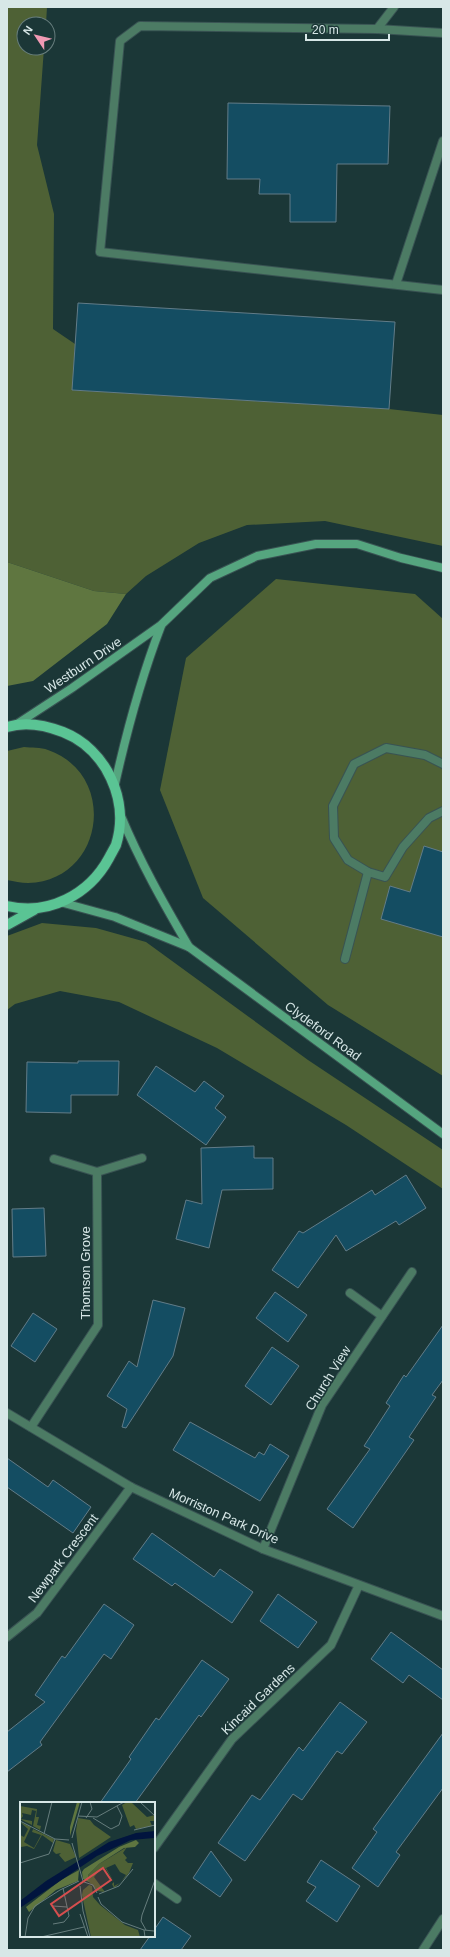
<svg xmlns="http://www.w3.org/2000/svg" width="450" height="1957" font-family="Helvetica,sans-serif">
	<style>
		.green { fill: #4e6135 }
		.forest { fill: #5f7640 }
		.building { fill: #144d62; stroke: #627c88 }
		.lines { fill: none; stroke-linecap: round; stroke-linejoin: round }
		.lane-casing { stroke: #395353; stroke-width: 10 }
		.street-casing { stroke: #395353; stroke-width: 10 }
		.secondary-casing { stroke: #395353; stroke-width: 10 }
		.primary-casing { stroke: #395353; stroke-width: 12 }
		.lane { stroke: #4c7b64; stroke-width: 8 }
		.street { stroke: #4c7b64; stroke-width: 8 }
		.secondary { stroke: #55a57f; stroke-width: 8 }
		.primary { stroke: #5ac494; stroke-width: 10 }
		.labels { text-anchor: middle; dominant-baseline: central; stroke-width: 3.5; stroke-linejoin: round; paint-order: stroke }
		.street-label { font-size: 13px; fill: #d7e7e7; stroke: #1b3737 }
		.inset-road { fill: none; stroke: #667d7d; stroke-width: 1 }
		.view { fill: #d64e4e; fill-opacity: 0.15; stroke: #d64e4e; stroke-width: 2 }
		.inset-edge { fill: none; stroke: #d7e7e7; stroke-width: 2 }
	</style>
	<rect width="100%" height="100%" fill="#1b3737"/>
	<!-- green -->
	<g class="green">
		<path d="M7 7H47L46 24H24V48H44L37 145 54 214 53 329 75 344 73 390 389 409 443 415V546L325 521 247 525 199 543 146 576 126 594 94 591 7 562Z"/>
		<path d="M276 579 415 594 443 619V1076L328 1005 203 898 160 790 186 658Z"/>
		<path d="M24 747C31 748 41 747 48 750 119 775 104 881 28 883 21 883 14 881 7 880V751Z"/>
		<path d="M42 923 96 928 146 942 308 1060 443 1150V1189L346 1125 217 1048 119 1002 60 991 15 1004 7 1010V936Z"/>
	</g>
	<!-- forest -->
	<path class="forest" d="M7 562 94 591 126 594 107 624 33 681 7 686Z"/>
	<!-- building -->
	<g class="building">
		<path d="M228 103 390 106 388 164H337L336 222H290V194H259L260 179H227Z"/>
		<path d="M78 303 395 322 389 409 72 390Z"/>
		<path d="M424 846 443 852V937L381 919 390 886 410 892Z"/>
		<path d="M78 1061H119L118 1095H71V1113L26 1112 27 1062 78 1063Z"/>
		<path d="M156 1066 195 1092 204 1081 224 1096 215 1108 226 1117 206 1145 137 1095Z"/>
		<path d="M254 1146V1158H273V1189L222 1190 209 1248 176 1239 186 1200 202 1204 201 1148Z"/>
		<path d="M406 1175 426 1208 399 1225 396 1221 346 1251 336 1235 298 1288 272 1270 299 1231 303 1233 372 1190 375 1195Z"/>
		<path d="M44 1208 46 1256 13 1257 12 1209Z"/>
		<path d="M275 1292 307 1315 288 1342 256 1318Z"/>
		<path d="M153 1300 185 1308 173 1356 126 1428 122 1427 127 1409 107 1396 129 1361 137 1367Z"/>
		<path d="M33 1313 57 1329 35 1362 11 1346Z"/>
		<path d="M443 1325V1380L432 1395 436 1397 409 1437 414 1440 353 1528 327 1509 370 1449 364 1446 390 1406 386 1403 404 1375 406 1377Z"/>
		<path d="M272 1347 299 1366 271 1405 245 1386Z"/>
		<path d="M190 1422 255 1458 259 1452 264 1455 270 1444 289 1456 260 1501 173 1450Z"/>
		<path d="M7 1458 48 1487 53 1480 91 1507 73 1533 7 1487Z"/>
		<path d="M152 1533 214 1577 220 1569 253 1592 232 1623 175 1583 172 1586 133 1559Z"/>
		<path d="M278 1594 317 1622 298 1648 260 1621Z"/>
		<path d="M104 1604 134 1625 111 1659 104 1654 40 1742 42 1745 7 1772V1732L45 1702 35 1695 62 1656 65 1658Z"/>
		<path d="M391 1632 443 1670V1700L409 1675 403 1683 371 1659Z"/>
		<path d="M202 1660 229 1679 201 1717 199 1715 135 1803H100L131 1759 129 1757 156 1718 159 1720Z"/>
		<path d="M340 1702 367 1722 342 1754 337 1751 302 1800 293 1794 245 1861 218 1843 252 1795 260 1800 299 1747 303 1751Z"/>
		<path d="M443 1733V1788L396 1852 400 1855 378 1887 352 1868 377 1832 373 1829Z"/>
		<path d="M211 1851 232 1880 220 1897 193 1878Z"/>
		<path d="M321 1860 360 1886 337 1922 306 1901 316 1887 307 1882Z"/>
		<path d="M163 1917 191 1936 181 1950H140L150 1936H154V1930Z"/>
	</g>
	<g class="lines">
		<!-- lane casing -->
		<g class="lane-casing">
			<g id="lane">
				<path d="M377 29 394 7"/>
				<path d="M443 33 377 29 140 26 120 41 100 252 443 290"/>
				<path d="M396 284 443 141"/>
				<path d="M443 764 425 755 386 748 354 764 333 806 334 838 348 860 368 872 385 877 403 847 429 818 443 811"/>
				<path d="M345 959 368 872"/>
				<path d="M154 1883 177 1899"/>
			</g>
		</g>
		<!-- street casing -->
		<g class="street-casing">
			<g id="street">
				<path d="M54 1159 97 1172 142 1158"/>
				<path d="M350 1293 382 1316"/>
				<path d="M7 1413 131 1487 263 1549 443 1616"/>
				<path d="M31 1427 98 1325 97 1172"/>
				<path d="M263 1549 322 1405 412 1272"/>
				<path d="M7 1637 37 1613 131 1487"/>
				<path d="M154 1848 232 1739 331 1645 359 1585"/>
				<path d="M423 1950 443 1919"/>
			</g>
		</g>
		<!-- secondary casing -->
		<g class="secondary-casing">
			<g id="secondary">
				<path d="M17 724 72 688 161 625 210 578 257 556 316 544H357L401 558 443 568"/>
				<path d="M115 784C127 730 141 678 161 626"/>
				<path d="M121 816C140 862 164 904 189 947"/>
				<path d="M60 902 115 917 189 947 443 1134"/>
			</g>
		</g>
		<!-- primary casing -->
		<g class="primary-casing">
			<g id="primary">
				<path d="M7 727C26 721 45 725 63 732 106 749 130 800 116 845 114 849 111 854 109 858 89 895 48 916 7 906"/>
				<path d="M7 925 34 910"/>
			</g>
		</g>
		<!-- lane -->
		<use href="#lane" class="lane"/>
		<!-- street -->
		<use href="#street" class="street"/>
		<!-- secondary -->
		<use href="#secondary" class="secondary"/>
		<!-- primary -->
		<use href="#primary" class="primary"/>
	</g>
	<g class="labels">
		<!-- street labels -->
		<g class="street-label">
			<text transform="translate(83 665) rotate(-34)">Westburn Drive</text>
			<text transform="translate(323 1031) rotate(36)">Clydeford Road</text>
			<text transform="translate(85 1273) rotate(-90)">Thomson Grove</text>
			<text transform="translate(328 1378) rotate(-58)">Church View</text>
			<text transform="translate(224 1516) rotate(24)">Morriston Park Drive</text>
			<text transform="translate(63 1558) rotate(-53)">Newpark Crescent</text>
			<text transform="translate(258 1699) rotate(-44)">Kincaid Gardens</text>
		</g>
	</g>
	<!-- overview -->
	<g transform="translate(20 1802)">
		<rect width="135" height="135" fill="#1b3737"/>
		<path d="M107 0 112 1 127 15 135 13V19H130L132 24 116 27 114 23 110 25 102 3ZM0 4 17 7 16 15H19L17 23 21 24 20 28 13 24 16 9 12 8 11 13 2 11 3 14 1 17 12 19V23L0 17ZM58 16 70 18 74 23 91 35 59 56 56 29ZM0 20 11 25 4 40 14 46 21 33 12 30 13 27 34 37 33 41 22 33 14 47 7 44 1 45 0 33 4 35 8 27ZM36 38 50 42 56 55 45 60 39 53 41 51 36 52 33 49ZM107 45 103 51 107 56 105 58 108 61H113L109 71 101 80 106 73 100 70 95 62 86 66 94 80V84L100 81 94 86 92 82 94 80 85 66 79 69 74 75 85 90 77 89 69 80 68 73 79 62ZM69 83 72 84 73 95 80 103 105 123 118 128 120 135H71L62 93 63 88Z" fill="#4e6135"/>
		<path d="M57 0H60L50 34V25ZM116 38 119 41 115 45 104 46 79 62 68 73 69 80 63 77 62 70 64 67 99 45ZM59 68 58 79 36 88 9 110 6 105 41 78Z" fill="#5f7640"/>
		<path d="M135 29 134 36 111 38 77 54 0 106V99L26 79 89 40 116 31Z" fill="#01153e"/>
		<path class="inset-road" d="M120 0 135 14M58 14 77 15 104 0M66 16 72 7 70 0M73 16 91 27 99 23 102 14 97 4M0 19 35 37 49 38M114 28 135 23M24 32 32 0M52 36 62 0M52 41 63 79M0 61 29 52 35 37M64 80 73 83 77 91M60 84 63 109 70 135M79 92 99 84 113 67M78 95 81 102 102 120 124 128M33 104 47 105M60 112 68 135M33 122 44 120 49 114 43 86M126 128 121 119 122 113 135 78M5 135 8 116 15 104 40 88 59 79M21 135 64 125M125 135 124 128 134 129"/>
		<path class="view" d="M83 66 91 78 39 114 31 102Z"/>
		<rect width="135" height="135" class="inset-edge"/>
	</g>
	<!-- border -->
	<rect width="450" height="1957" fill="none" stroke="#d7e7e7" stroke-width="16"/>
	<!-- north arrow -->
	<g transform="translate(36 36) rotate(305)"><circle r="19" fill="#1b3737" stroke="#667d7d"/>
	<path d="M0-3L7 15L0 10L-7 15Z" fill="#f09ab4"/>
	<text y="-6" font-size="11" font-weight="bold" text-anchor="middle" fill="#d7e7e7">N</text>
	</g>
	<!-- scale -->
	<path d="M306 34v6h83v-6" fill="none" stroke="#d7e7e7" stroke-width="2"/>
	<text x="312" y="34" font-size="12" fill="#d7e7e7" stroke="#1b3737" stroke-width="3" paint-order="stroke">20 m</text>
</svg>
